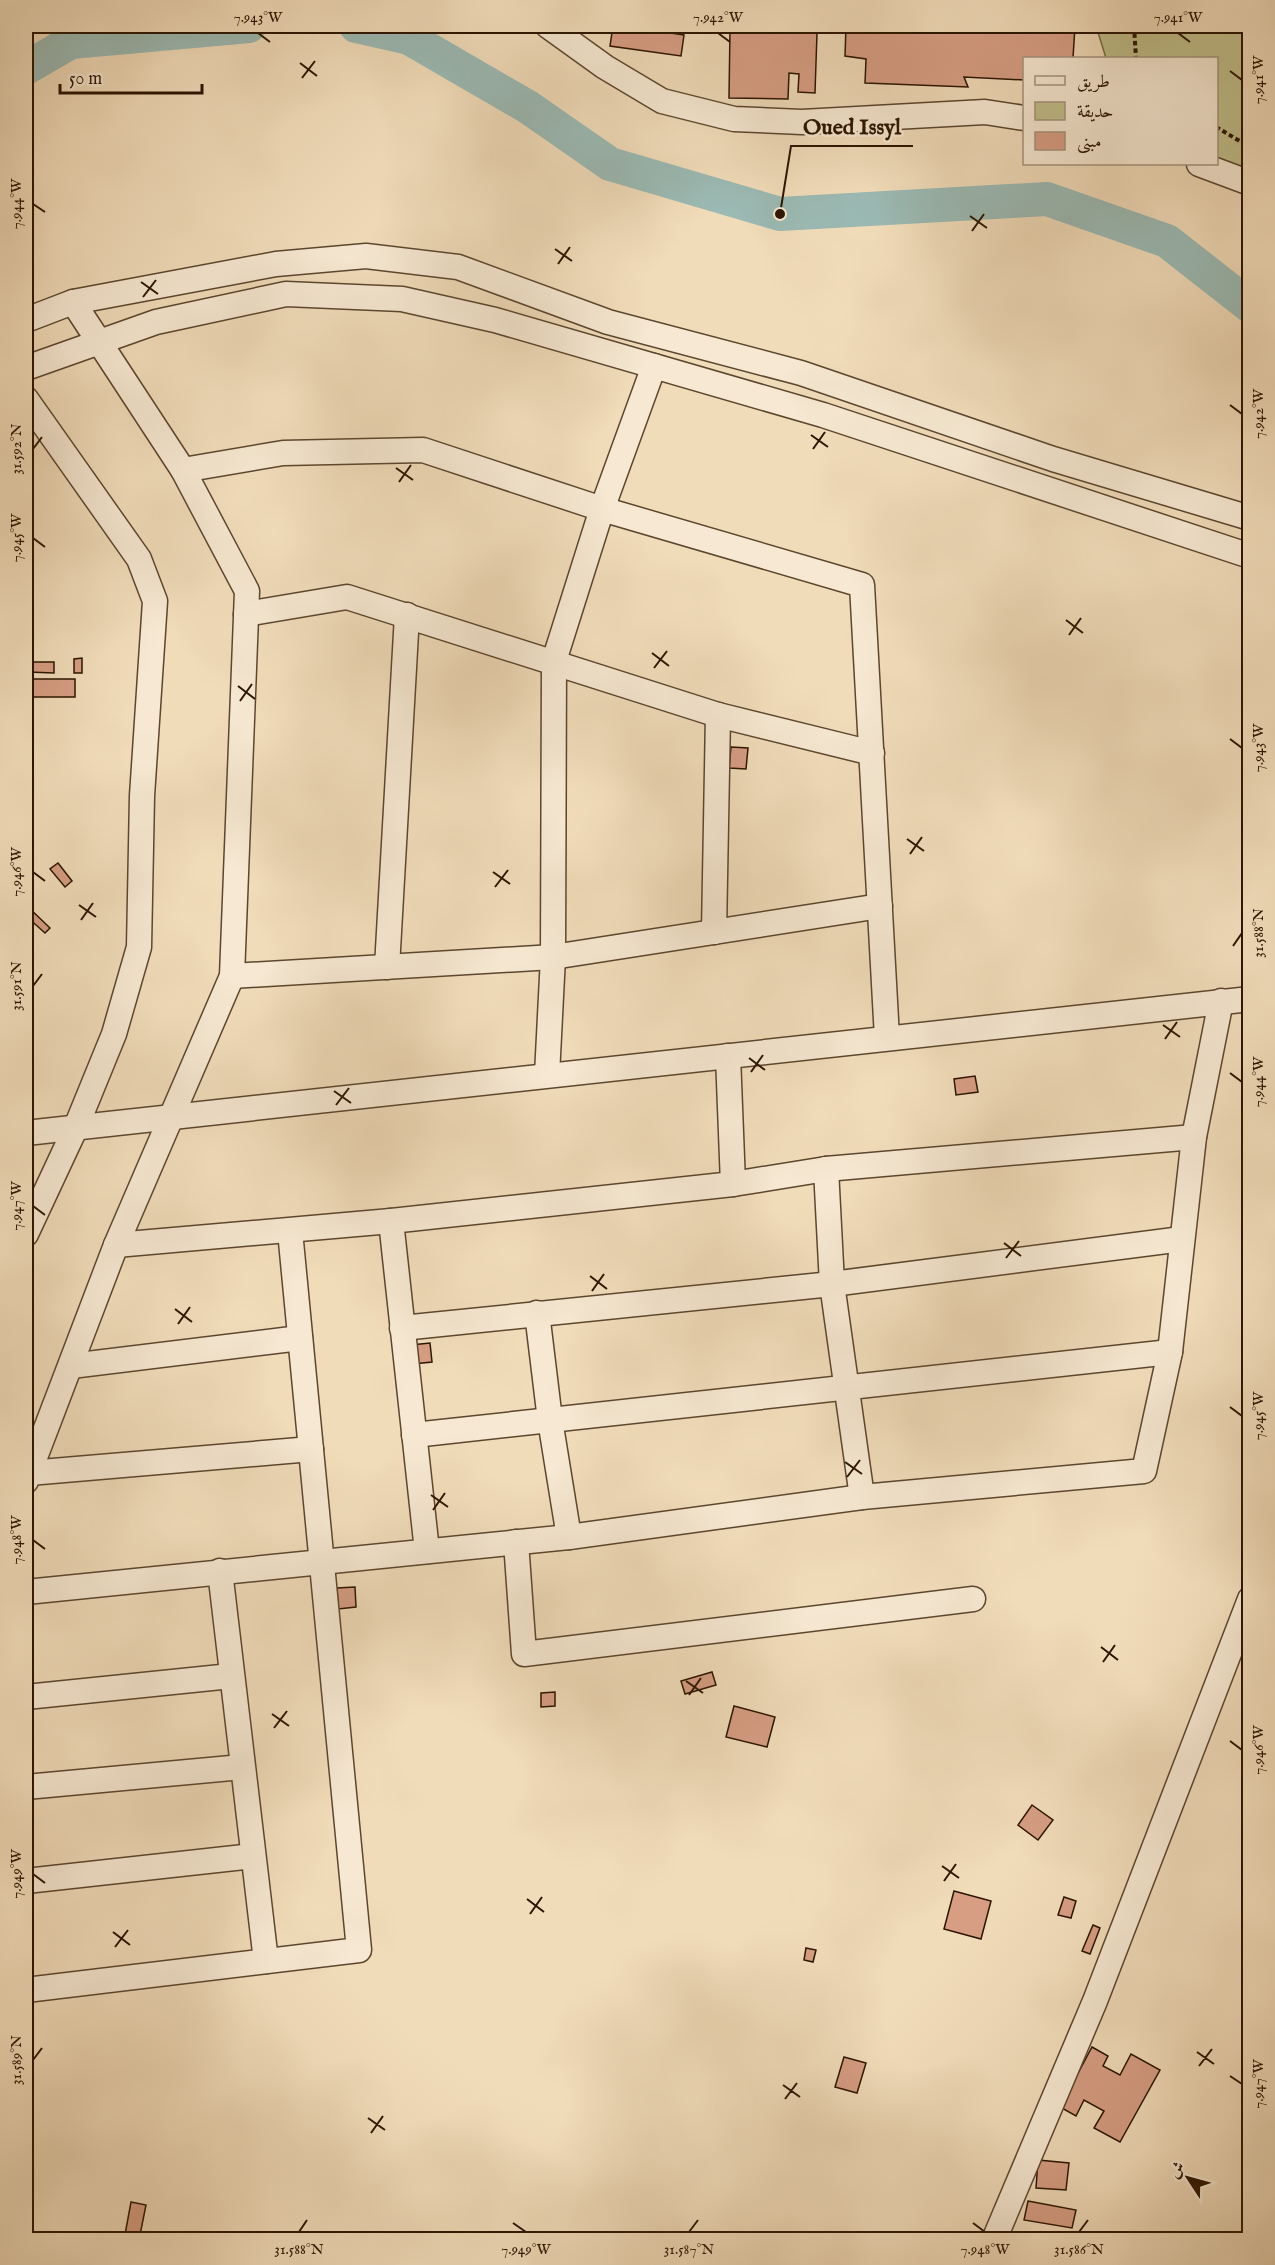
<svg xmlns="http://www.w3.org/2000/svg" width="1275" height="2265" font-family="'IM FELL English',Amiri,serif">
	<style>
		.green { fill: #c0bf8b; stroke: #766a46; stroke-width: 1.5 }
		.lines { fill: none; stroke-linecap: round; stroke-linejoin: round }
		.river { stroke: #9bbab4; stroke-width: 34 }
		.building { fill: #d79e84; stroke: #2b1400; stroke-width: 1.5 }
		.minor-casing { stroke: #5c462e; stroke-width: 27 }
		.path { stroke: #2b1400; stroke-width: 4; stroke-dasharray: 4.5 3; stroke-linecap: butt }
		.minor { stroke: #f6e8d2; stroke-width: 24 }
		.ticks { fill: none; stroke: #2b1400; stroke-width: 2 }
		.leader { fill: none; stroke: #2b1400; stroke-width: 2 }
		.callout-dot { fill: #2b1400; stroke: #f6e8d2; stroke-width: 2 }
		.callout-label { font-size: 22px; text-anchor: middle; font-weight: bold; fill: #2b1400; stroke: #f6e8d2; stroke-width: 5; stroke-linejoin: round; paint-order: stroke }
		.neatline { fill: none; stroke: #2b1400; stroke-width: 2 }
		.ticks-label { font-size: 15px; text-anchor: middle; fill: #2b1400 }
	</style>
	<rect width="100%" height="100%" fill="#f1dcba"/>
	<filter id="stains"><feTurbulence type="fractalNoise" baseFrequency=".00333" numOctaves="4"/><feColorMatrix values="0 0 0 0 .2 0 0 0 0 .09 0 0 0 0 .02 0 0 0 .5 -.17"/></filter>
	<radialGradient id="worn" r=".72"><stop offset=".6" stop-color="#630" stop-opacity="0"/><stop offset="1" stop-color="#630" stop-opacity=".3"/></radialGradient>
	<!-- green -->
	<path class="green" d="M1096 26H1249V191L1216 164V58H1106Z"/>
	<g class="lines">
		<!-- river -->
		<g class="river">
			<path d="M356 26 409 38 528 107 610 164 780 214 1047 199 1167 241 1250 306"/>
			<path d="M26 68 71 42 249 26"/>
		</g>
	</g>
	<!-- building -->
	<g class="building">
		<path d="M613 26H639V28L684 35 681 56 610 46Z"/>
		<path d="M743 26H806V33H817L815 93 798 92 799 74 789 73 788 99 729 98 730 29H743Z"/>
		<path d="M846 26H1075L1073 58H1024V80L964 77 968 87 865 83 866 59 845 56Z"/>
		<path d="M82 658V673H74V659Z"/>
		<path d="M28 662H54V673L28 672Z"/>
		<rect x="29" y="679" width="46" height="18"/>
		<path d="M731 747 748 748 746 769 729 768Z"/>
		<path d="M58 863 72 881 65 887 50 869Z"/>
		<path d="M26 905 50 928 45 933 26 916Z"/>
		<path d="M975 1076 978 1092 956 1095 954 1079Z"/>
		<path d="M430 1343 432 1362 413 1364 411 1345Z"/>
		<path d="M355 1587 356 1607 338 1609 337 1588Z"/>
		<path d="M712 1672 716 1685 685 1694 681 1681Z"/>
		<path d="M555 1692V1706L541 1707V1693Z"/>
		<path d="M734 1706 775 1717 767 1747 726 1737Z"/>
		<path d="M1032 1805 1053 1820 1038 1840 1018 1825Z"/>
		<path d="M954 1891 991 1901 981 1939 944 1929Z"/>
		<path d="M1064 1897 1076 1901 1071 1918 1058 1915Z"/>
		<path d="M1093 1925 1100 1928 1090 1954 1082 1951Z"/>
		<path d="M806 1948 816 1950 813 1962 804 1960Z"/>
		<path d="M1092 2047 1108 2056 1103 2066 1120 2075 1131 2054 1160 2070 1120 2142 1094 2128 1104 2111 1084 2100 1076 2116 1060 2107Z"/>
		<path d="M844 2057 866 2063 857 2093 835 2087Z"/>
		<path d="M1038 2160 1069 2163 1066 2190 1036 2188Z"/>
		<path d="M1028 2201 1076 2210 1072 2228 1024 2220Z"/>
		<path d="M131 2202 146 2205 139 2240H124Z"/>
	</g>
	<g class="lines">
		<!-- minor casing -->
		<g class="minor-casing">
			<g id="minor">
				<path d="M548 26 605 67 662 101 734 119 802 122 985 112 1024 118"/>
				<path d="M1199 164 1250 183"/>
				<path d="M26 320 73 302 276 264 366 256 458 267 608 322 801 373 1053 459 1250 518"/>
				<path d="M26 368 156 322 286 294 402 299 495 320 823 415 1250 556"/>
				<path d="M26 399 139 559 155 601 142 796 139 947 114 1034 76 1127 26 1234"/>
				<path d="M183 470 283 453 423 450 602 509 862 585 887 1038"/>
				<path d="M246 614 347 597 718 715 872 753"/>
				<path d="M714 932 718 715"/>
				<path d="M387 967 407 615"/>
				<path d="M232 976 553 957 880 906"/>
				<path d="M728 1056 733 1184"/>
				<path d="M547 1075 553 957 554 661 602 509 654 366"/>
				<path d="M26 1133 1250 999"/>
				<path d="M826 1169 832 1284 862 1497"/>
				<path d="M391 1221 427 1551"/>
				<path d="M116 1245 391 1221 733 1184 826 1169 1194 1137"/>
				<path d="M537 1313 550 1420 569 1537"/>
				<path d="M402 1328 832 1284 1182 1239"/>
				<path d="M71 1366 300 1338"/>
				<path d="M414 1435 1170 1352"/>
				<path d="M29 1473 311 1449"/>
				<path d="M26 1481 116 1245 232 976 247 591 183 470 73 302"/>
				<path d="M516 1542 524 1654 973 1599"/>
				<path d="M220 1571 266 1961"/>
				<path d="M26 1592 569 1537 862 1497 1144 1471 1170 1352 1194 1137 1221 1001"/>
				<path d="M26 1697 231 1676"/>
				<path d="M26 1787 242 1767"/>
				<path d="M26 1881 253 1856"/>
				<path d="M26 1990 359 1950 290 1231"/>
				<path d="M994 2240 1095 2001 1250 1599"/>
			</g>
		</g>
		<!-- path -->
		<g class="path">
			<path d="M1134 26 1136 58"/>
			<path d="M1216 127 1250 147"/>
		</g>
		<!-- minor -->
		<use href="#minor" class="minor"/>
	</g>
	<!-- ticks -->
	<path class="ticks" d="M258 33 270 42M718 33 730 42M1178 33 1190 42M300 63 317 76M1230 71 1242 80M302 78 315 61M33 204 45 212M970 216 987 228M972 231 984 214M555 249 572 261M558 264 570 247M141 282 158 294M143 297 156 280M1230 405 1242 414M811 435 828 447M33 449 42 437M813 449 825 432M396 468 413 480M399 482 411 465M33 538 45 547M1066 620 1083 633M1069 635 1081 618M652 653 669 666M654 668 667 651M238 686 255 699M240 701 252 684M1230 739 1242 748M907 839 924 851M910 854 922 837M33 872 45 881M493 872 510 884M495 887 508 870M79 905 96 917M81 920 93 903M1233 946 1242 933M33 986 42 974M1163 1025 1180 1037M1165 1039 1177 1022M749 1058 765 1070M751 1072 763 1055M1230 1073 1242 1082M334 1091 351 1103M336 1105 349 1088M33 1206 45 1215M1004 1243 1021 1256M1006 1258 1019 1241M590 1276 607 1289M592 1291 604 1274M175 1309 192 1322M178 1324 190 1307M1230 1407 1242 1416M845 1462 862 1474M847 1477 860 1460M431 1495 448 1507M433 1510 445 1493M33 1540 45 1549M1101 1647 1118 1660M1103 1662 1115 1645M686 1681 703 1693M689 1695 701 1678M272 1714 289 1726M274 1728 287 1711M1230 1741 1242 1750M942 1866 959 1878M33 1874 45 1883M944 1881 956 1864M527 1899 544 1912M530 1914 542 1897M113 1932 130 1945M115 1947 128 1930M1197 2052 1214 2064M33 2060 42 2048M1199 2066 1212 2049M1230 2076 1242 2084M783 2085 800 2097M785 2099 797 2083M368 2118 385 2130M371 2133 383 2116M513 2223 526 2232M973 2223 985 2232M299 2232 307 2220M689 2232 698 2220M1079 2232 1088 2220"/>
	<!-- callouts -->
	<path class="leader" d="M780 214L791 146H913"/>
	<circle class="callout-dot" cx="780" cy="214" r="6"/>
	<g class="callout-label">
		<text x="852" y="134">Oued Issyl</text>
	</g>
	<!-- margin -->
	<rect width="1275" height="2265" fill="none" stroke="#f1dcba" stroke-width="66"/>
	<!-- legend -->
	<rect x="1023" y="57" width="195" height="108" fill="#f6e8d2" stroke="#a5937e" stroke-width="1.5"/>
	<rect x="1035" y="76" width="30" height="9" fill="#f6e8d2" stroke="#a5937e" stroke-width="1.5"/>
	<text x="1077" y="87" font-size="18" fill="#2b1400">طريق</text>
	<rect x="1035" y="102" width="30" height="18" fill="#c0bf8b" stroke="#a5937e" stroke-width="1.5"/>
	<text x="1077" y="117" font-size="18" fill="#2b1400">حديقة</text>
	<rect x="1035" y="132" width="30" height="18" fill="#d79e84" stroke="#a5937e" stroke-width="1.5"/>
	<text x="1077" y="147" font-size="18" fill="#2b1400">مبنى</text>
	<!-- north arrow -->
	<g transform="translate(1188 2178) rotate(306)" stroke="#f6e8d2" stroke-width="4.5" paint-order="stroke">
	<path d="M0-4.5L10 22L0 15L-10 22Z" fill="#2b1400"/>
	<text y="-9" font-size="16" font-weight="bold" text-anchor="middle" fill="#2b1400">ش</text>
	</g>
	<!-- scale -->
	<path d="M60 84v9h142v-9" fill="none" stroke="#2b1400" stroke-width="3"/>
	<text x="69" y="84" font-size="18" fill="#2b1400" stroke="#f6e8d2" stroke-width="4.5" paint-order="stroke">50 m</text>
	<rect x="33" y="33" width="1209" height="2199" class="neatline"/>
	<g class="ticks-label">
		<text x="258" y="22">7.943°W</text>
		<text x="718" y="22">7.942°W</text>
		<text x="1178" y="22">7.941°W</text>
		<text transform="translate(1258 80) rotate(-90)" y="5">7.941°W</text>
		<text transform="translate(16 204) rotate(-90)" y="5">7.944°W</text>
		<text transform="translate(1258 414) rotate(-90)" y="5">7.942°W</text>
		<text transform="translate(16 449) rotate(-90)" y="5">31.592°N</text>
		<text transform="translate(16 538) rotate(-90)" y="5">7.945°W</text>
		<text transform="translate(1258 748) rotate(-90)" y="5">7.943°W</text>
		<text transform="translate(16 872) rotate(-90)" y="5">7.946°W</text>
		<text transform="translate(1258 933) rotate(-90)" y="5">31.588°N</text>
		<text transform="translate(16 986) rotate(-90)" y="5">31.591°N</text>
		<text transform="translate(1258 1082) rotate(-90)" y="5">7.944°W</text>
		<text transform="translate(16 1206) rotate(-90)" y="5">7.947°W</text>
		<text transform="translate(1258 1416) rotate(-90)" y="5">7.945°W</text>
		<text transform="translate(16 1540) rotate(-90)" y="5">7.948°W</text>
		<text transform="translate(1258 1750) rotate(-90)" y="5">7.946°W</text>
		<text transform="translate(16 1874) rotate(-90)" y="5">7.949°W</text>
		<text transform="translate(16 2060) rotate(-90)" y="5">31.589°N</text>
		<text transform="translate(1258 2084) rotate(-90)" y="5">7.947°W</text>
		<text x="299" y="2254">31.588°N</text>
		<text x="526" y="2254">7.949°W</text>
		<text x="689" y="2254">31.587°N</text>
		<text x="985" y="2254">7.948°W</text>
		<text x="1079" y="2254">31.586°N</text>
	</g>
	<rect width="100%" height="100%" filter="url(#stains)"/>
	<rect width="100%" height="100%" fill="url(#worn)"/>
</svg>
